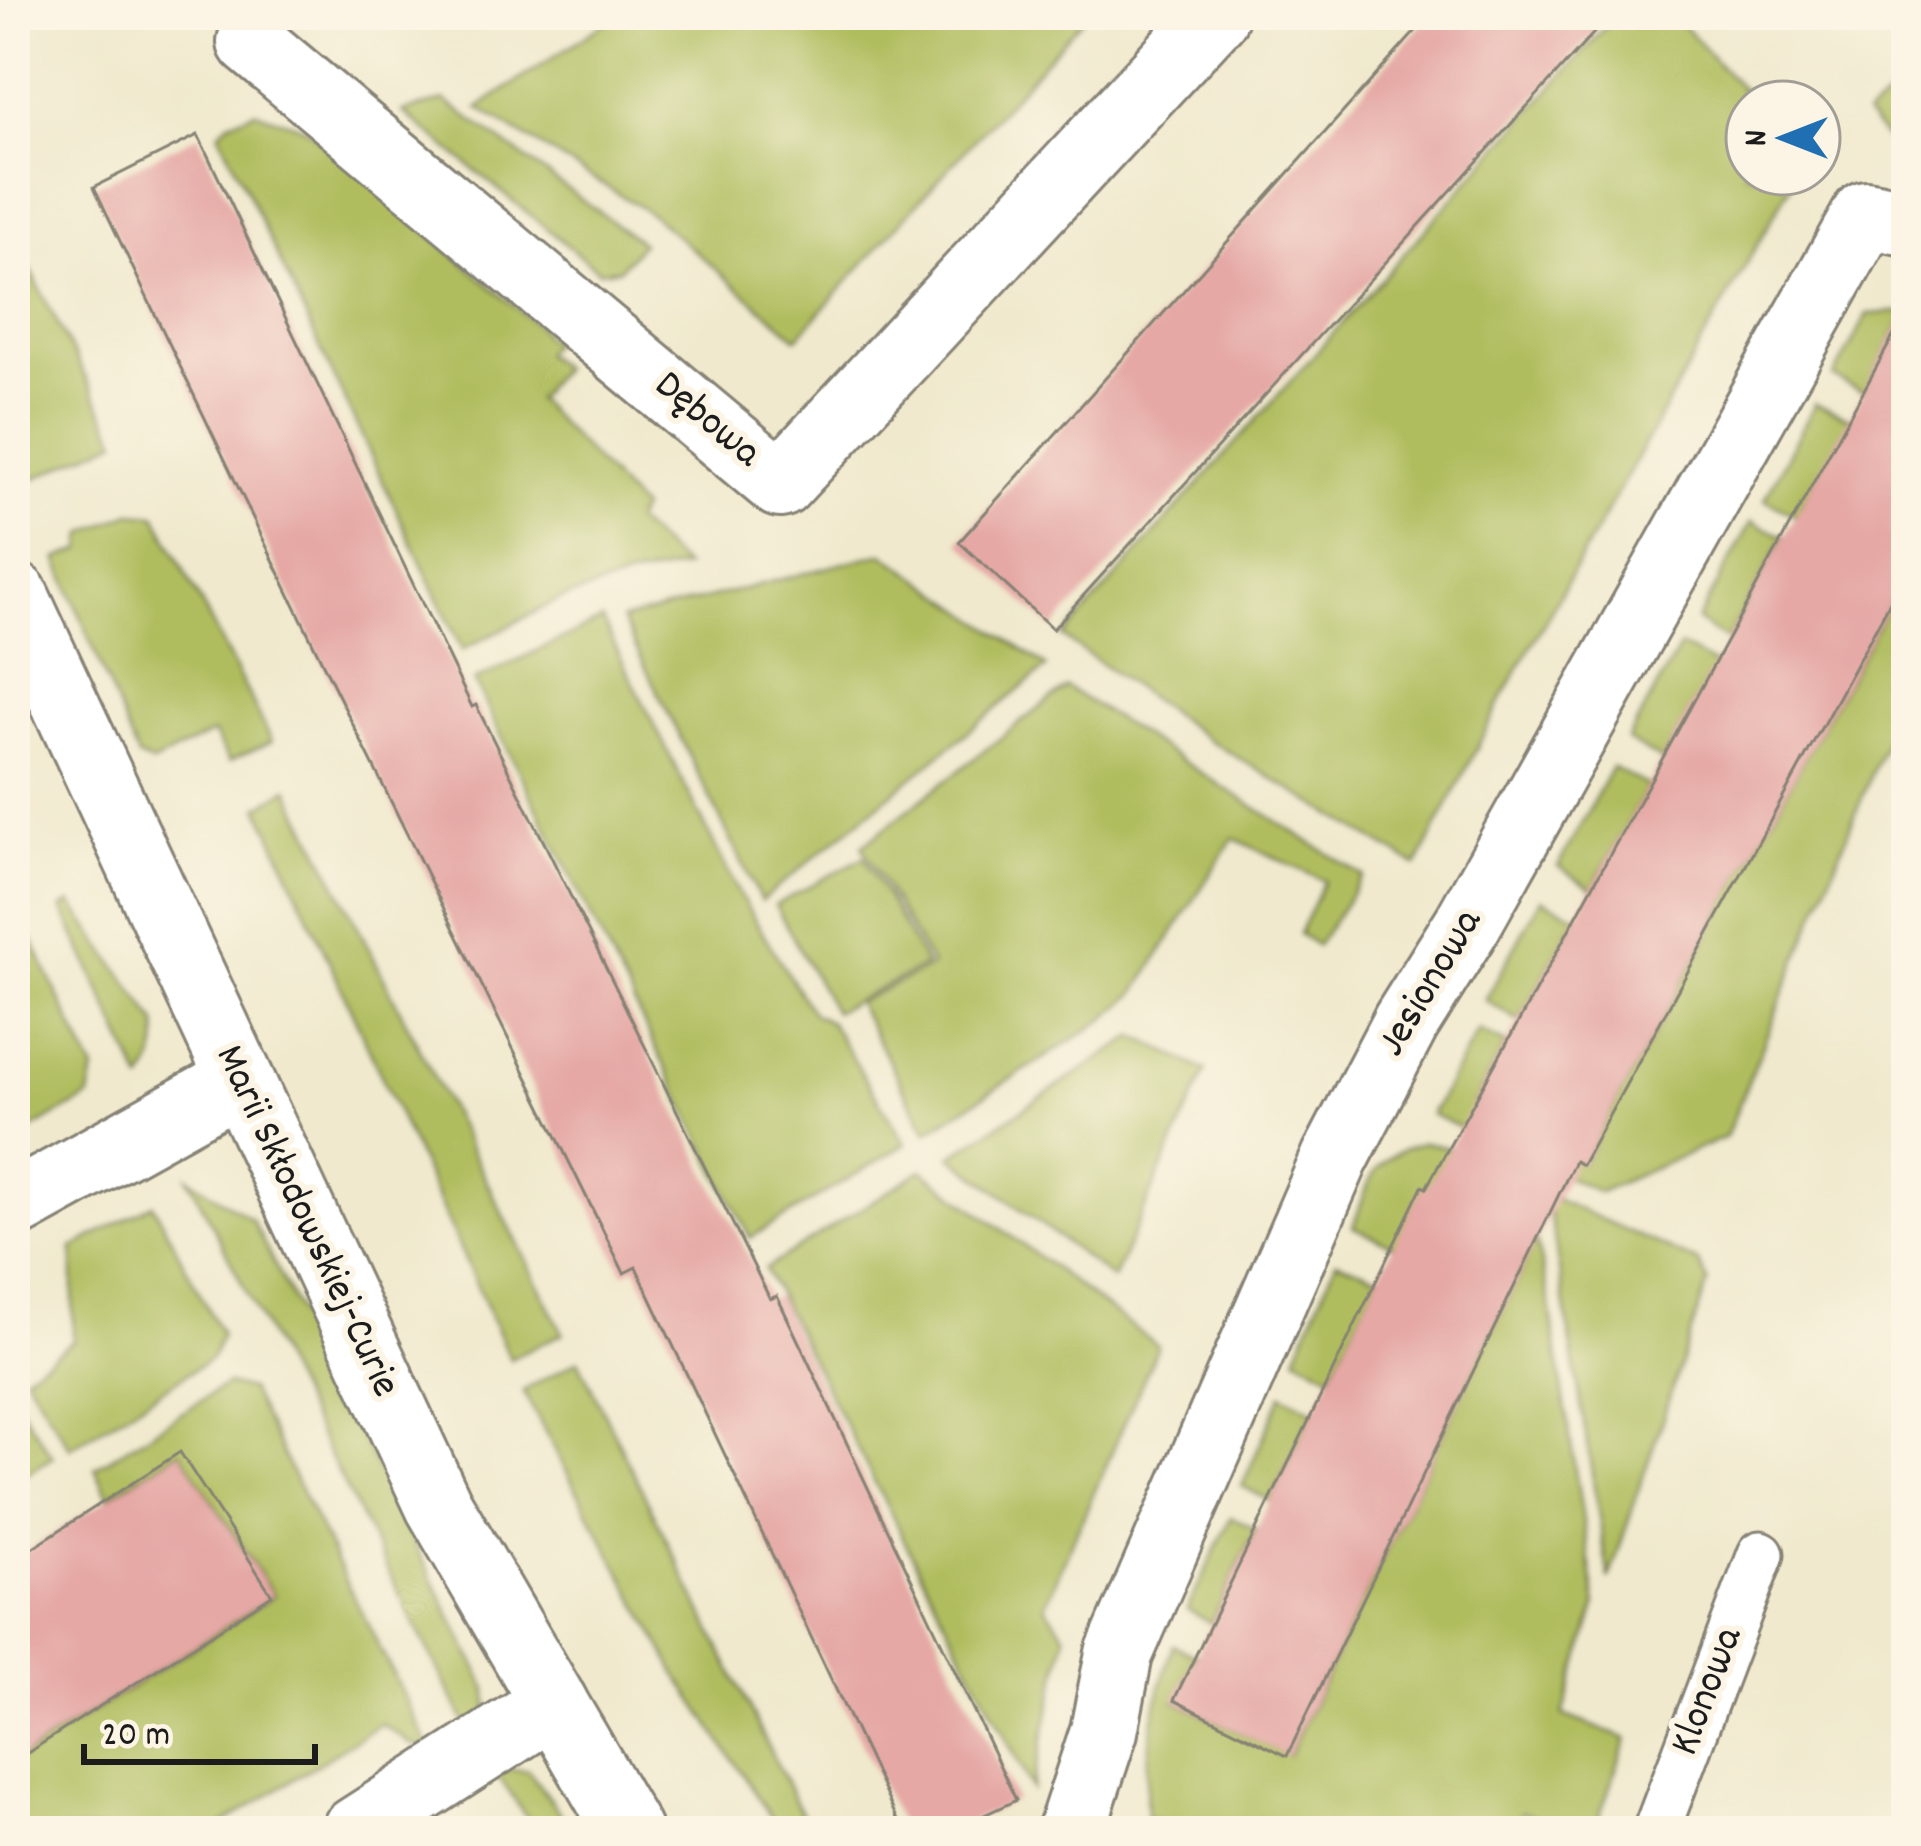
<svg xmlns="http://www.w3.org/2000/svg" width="1921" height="1846" font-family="Dekko,sans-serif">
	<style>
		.green { fill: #b0bd5f; stroke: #666c3e; stroke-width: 3 }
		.building { fill: #e5a8a5 }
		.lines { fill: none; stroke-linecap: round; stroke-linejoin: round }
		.service-casing { stroke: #868274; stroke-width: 51 }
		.minor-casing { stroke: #868274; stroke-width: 72 }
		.tertiary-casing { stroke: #868274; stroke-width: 72 }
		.service { stroke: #fff; stroke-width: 45 }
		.minor { stroke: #fff; stroke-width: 66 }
		.tertiary { stroke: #fff; stroke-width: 66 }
		.labels { text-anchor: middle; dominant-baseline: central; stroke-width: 12; stroke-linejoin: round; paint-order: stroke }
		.street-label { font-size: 42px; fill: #1c1c1c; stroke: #fcf5e5 }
	</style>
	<rect width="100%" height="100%" fill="#fcf5e5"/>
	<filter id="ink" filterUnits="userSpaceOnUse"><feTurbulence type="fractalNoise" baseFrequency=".00833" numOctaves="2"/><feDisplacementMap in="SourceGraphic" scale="24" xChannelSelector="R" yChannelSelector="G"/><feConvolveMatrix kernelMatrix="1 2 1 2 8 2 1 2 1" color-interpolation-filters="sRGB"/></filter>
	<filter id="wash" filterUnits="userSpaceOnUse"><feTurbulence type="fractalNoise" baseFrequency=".004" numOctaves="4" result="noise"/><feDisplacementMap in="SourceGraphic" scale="48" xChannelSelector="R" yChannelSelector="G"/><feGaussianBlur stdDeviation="2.7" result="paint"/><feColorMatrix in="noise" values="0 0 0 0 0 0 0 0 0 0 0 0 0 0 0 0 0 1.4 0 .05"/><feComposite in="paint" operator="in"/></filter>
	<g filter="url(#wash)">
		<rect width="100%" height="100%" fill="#f0e9cd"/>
		<!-- green -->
		<g class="green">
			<path d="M616 15H1086L797 338 651 214 478 108Z"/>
			<path d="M1616 15H1673L1754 102H1747V174H1797L1503 696 1417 866 1207 739 1063 637Z"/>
			<path d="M1906 83V162L1866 116Z"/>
			<path d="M444 100 642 243 619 269 599 271 403 112Z"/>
			<path d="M255 111 306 128 542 330 541 334 552 342 544 354 561 368 536 399 641 509 634 521 685 567 628 578 561 599 462 650 219 132 229 122Z"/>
			<path d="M15 258 26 262 118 440 23 484 15 470Z"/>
			<path d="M1899 312 1906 314 1864 392 1833 377 1868 314Z"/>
			<path d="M1815 404 1850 418 1796 516 1765 499Z"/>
			<path d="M131 513 156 515 272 741 229 761 213 733 152 763 138 757 57 559 82 550 84 534Z"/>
			<path d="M1752 521 1784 537 1727 640 1697 621Z"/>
			<path d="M883 553 1047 667 761 901 622 620Z"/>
			<path d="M1906 573V688L1726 1137 1599 1192 1431 1114 1478 1031 1506 1044 1473 1105 1582 1164Z"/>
			<path d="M602 620 739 894 812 1013 830 1022 906 1144 750 1238 474 681Z"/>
			<path d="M1680 646 1715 665 1662 761 1627 740Z"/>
			<path d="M1066 687 1363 876 1317 946 1299 934 1324 881 1233 838 1134 995 1104 1020 927 1132 857 1003 932 966 862 846Z"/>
			<path d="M1612 767 1648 786 1592 888 1558 866Z"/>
			<path d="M288 788 563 1333 510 1359 259 807Z"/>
			<path d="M864 857 926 965 834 1012 775 905Z"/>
			<path d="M1541 899 1577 916 1519 1021 1485 1000Z"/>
			<path d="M71 903 157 1023C160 1047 156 1062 142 1082L62 908Z"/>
			<path d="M23 921 94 1071 89 1097 15 1138V925Z"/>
			<path d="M1135 1036 1206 1071 1113 1279 951 1156Z"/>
			<path d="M1425 1142 1449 1148 1536 1241 1549 1299 1596 1606 1563 1715 1627 1739 1594 1831H1578L1522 1812 1514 1831H1186L1147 1818C1143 1760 1155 1700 1173 1645L1196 1655 1175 1701 1288 1755 1535 1242 1394 1246 1353 1227C1371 1177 1370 1158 1425 1142Z"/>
			<path d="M922 1170 1158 1346 1045 1605 1066 1635 1032 1789 765 1269Z"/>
			<path d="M188 1177 252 1220 487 1688 488 1707 469 1731Z"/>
			<path d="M1547 1195 1699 1263 1708 1282 1609 1579Z"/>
			<path d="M153 1204 221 1334 212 1358 70 1448 24 1375 73 1341V1248Z"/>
			<path d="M1336 1261 1380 1276 1331 1375 1296 1356Z"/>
			<path d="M578 1360 810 1831H780L675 1672 523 1391Z"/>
			<path d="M227 1384 250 1390 430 1748 412 1744 381 1724 211 1831H15V1762L274 1596 180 1451 108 1497 95 1468Z"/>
			<path d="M1282 1394 1314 1411 1270 1501 1242 1486Z"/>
			<path d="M15 1400 53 1457 15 1481Z"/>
			<path d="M1231 1517 1256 1529 1211 1623 1187 1610Z"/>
			<path d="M510 1769 528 1770 573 1831H536L496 1773Z"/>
		</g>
		<g id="blocks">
			<!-- building -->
			<g class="building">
				<path d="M1430 15H1610L1053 629 959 542Z"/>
				<path d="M198 135 472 707 476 705 770 1299 777 1296 1016 1800 950 1831H903L636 1267 624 1273 324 666 94 187Z"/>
				<path d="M1906 313V573L1582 1165 1575 1161 1287 1756 1174 1700 1422 1186 1426 1188 1519 1021Z"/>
				<path d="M180 1452 272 1595 15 1761V1559Z"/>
			</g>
		</g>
	</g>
	<g filter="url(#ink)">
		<use href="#blocks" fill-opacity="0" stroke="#868274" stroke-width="3"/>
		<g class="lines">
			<!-- service casing -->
			<g class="service-casing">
				<path id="service" d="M1656 1831 1761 1554"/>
			</g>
			<!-- minor casing -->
			<g class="minor-casing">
				<g id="minor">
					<path d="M251 42 780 484 1215 15"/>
					<path d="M15 1205 238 1081"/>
					<path d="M355 1831 554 1703"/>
					<path d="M1071 1831 1104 1731 1119 1654 1335 1158 1406 1022 1467 925 1866 214 1906 222"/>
				</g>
			</g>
			<!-- tertiary casing -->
			<g class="tertiary-casing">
				<path id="tertiary" d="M15 596 439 1506 628 1831"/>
			</g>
			<!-- service -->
			<use href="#service" class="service"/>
			<!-- minor -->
			<use href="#minor" class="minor"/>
			<!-- tertiary -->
			<use href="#tertiary" class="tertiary"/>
		</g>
	</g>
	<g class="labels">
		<!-- street labels -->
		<g class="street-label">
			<text transform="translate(706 421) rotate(40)">Dębowa</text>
			<text transform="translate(1432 984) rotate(-59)">Jesionowa</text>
			<text transform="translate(305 1222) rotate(65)">Marii Skłodowskiej-Curie</text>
			<text transform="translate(1709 1692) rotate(-69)">Klonowa</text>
		</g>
	</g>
	<!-- margin -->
	<rect width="1921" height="1846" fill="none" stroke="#fcf5e5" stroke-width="60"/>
	<!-- north arrow -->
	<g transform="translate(1783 138) rotate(270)"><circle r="57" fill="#fcf5e5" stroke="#a29e95" stroke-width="3"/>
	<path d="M0-9L21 45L0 30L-21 45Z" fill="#1f6fb2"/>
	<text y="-18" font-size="33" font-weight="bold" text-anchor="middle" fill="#1c1c1c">N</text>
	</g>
	<!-- scale -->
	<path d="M84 1744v18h231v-18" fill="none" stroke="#1c1c1c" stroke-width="6"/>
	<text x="102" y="1744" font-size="36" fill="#1c1c1c" stroke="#fcf5e5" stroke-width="9" paint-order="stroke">20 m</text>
</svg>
